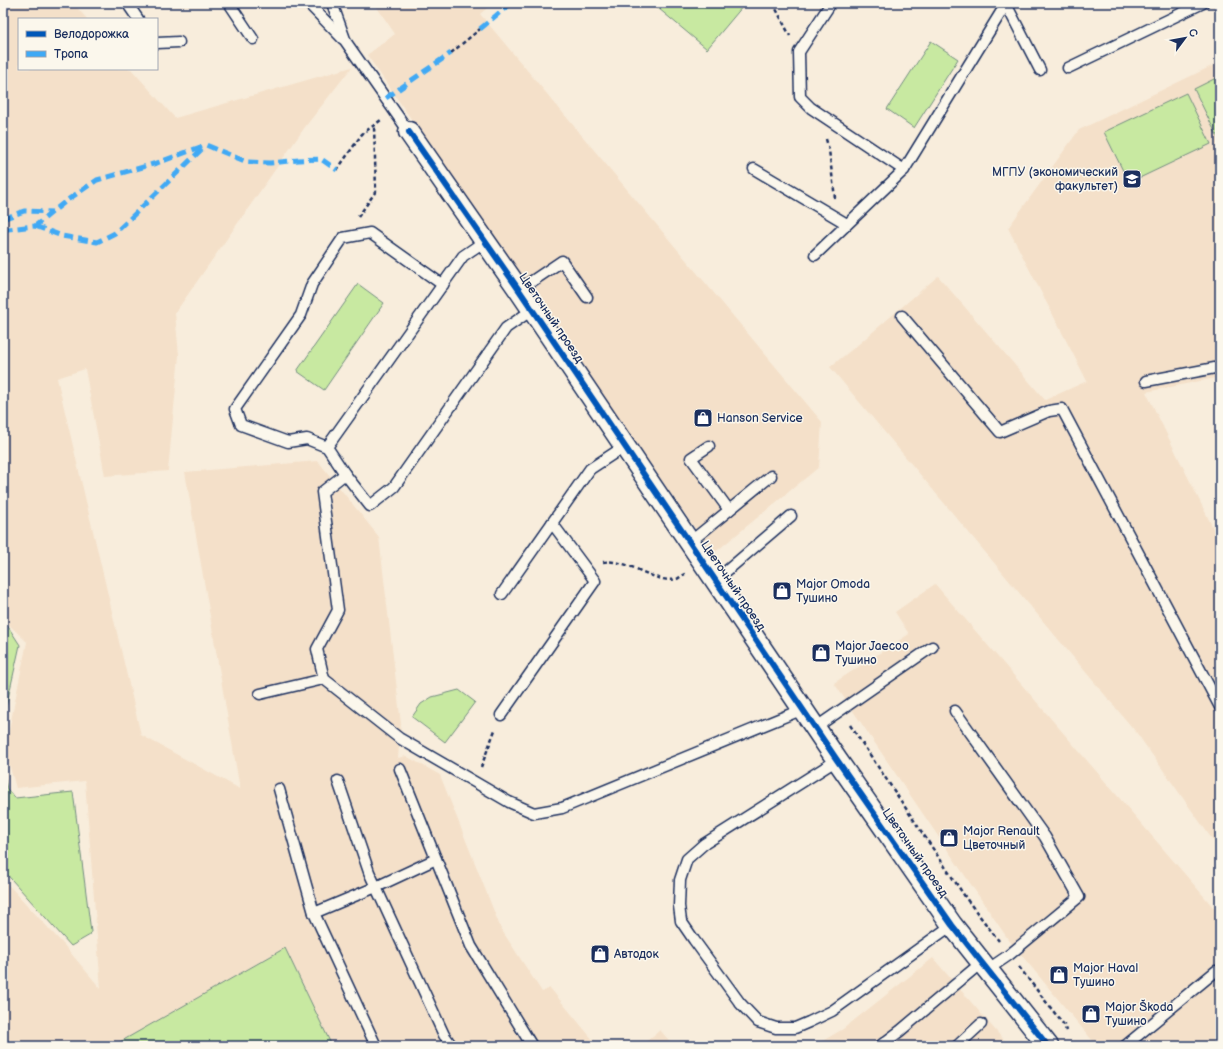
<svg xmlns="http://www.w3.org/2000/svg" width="1223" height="1049" font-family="'Balsamiq Sans',sans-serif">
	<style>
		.built { fill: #f4e0c9 }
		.green { fill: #c8e9a1; stroke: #728c80 }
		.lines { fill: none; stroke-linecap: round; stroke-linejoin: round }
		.lane-casing { stroke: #1b2f5e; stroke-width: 13 }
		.street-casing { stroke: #1b2f5e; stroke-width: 23 }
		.path { stroke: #1b2f5e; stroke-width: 2.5; stroke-dasharray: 4 3; stroke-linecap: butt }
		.lane { stroke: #fbf7ec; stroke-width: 10 }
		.street { stroke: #fbf7ec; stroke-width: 20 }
		.quiet { stroke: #3fa9f5; stroke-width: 5; stroke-dasharray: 10 5; stroke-linecap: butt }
		.cycleway-casing { stroke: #fbf7ec; stroke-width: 8 }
		.cycleway { stroke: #0057b8; stroke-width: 6 }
		.labels { text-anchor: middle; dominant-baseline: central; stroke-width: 3; stroke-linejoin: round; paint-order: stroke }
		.poi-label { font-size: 12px; fill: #1b2f5e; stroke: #fbf7ec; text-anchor: start }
		.street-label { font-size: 12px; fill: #1b2f5e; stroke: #fbf7ec }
	</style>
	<rect width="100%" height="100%" fill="#f8eddc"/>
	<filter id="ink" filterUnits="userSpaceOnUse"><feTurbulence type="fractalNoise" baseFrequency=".025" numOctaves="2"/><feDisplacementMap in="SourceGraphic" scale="8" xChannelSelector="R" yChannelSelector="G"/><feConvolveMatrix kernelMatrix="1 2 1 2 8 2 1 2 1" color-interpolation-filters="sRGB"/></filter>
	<g filter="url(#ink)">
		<!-- built -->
		<g class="built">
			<path d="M3 3H73L87 19H19V69H131L175 118 352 67 305 127 175 313 179 355 168 471 105 476 85 369 57 378 141 735 240 789 185 472 318 461 379 537 401 724 398 758 406 756 440 775 501 929 542 992 550 988 598 1046H332L285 948 113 1046H3V879L64 945 101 989 85 781 16 788 5 750 27 642 3 619Z"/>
			<path d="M374 3H493L480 14 822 422 819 467 713 554 592 381 367 55 395 34Z"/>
			<path d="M1220 62V377L1146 392 1216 534 1220 538V847L1212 839 1136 732 830 367 860 343 938 276 1045 400 1087 381 1008 228 1079 130Z"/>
			<path d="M935 584 1220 915V1038L1211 1046H1097L1008 939 834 683 909 634 895 612Z"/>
			<path d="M933 958 1009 1046H814L843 1029Z"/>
			<path d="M660 1030 674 1046H641Z"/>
		</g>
		<!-- green -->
		<g class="green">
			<path d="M652 3H740L743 6 707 49Z"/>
			<path d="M931 41 958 59 914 128 887 109Z"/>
			<path d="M1220 76V139L1219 140 1194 89Z"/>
			<path d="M1186 93 1211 144 1129 183 1104 132Z"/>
			<path d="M358 284 384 303 324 390 297 371Z"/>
			<path d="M3 622 7 625 20 645 3 721Z"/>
			<path d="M459 690 475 702 445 742 412 717 421 704 432 697Z"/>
			<path d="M3 771 7 789 15 798 73 792 91 932 90 935 71 946 3 870Z"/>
			<path d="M285 948 332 1046H113Z"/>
		</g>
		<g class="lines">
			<!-- lane casing -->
			<g class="lane-casing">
				<g id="lane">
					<path d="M127 3 138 19"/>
					<path d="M229 3 253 39"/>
					<path d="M308 3 343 39"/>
					<path d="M332 3 346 42 409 132"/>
					<path d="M831 3 799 52 800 97 811 108 904 170"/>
					<path d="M1006 4 1040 70"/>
					<path d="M157 43 179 42"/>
					<path d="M1068 68 1203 3"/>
					<path d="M754 169 847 224"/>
					<path d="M815 255 904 170 1006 4 1009 3"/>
					<path d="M443 285 370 233 343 238 312 284 301 315 235 409 241 425 288 442 307 439 327 447 345 474 370 506 394 487 506 328 532 310"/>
					<path d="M519 290 562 261 587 297"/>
					<path d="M902 316 1000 432 1049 411 1062 409 1220 707"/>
					<path d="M1146 381 1220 367"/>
					<path d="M709 446 691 458 729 510"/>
					<path d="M327 447 463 256 485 241"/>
					<path d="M345 474 322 492 338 610 317 649 324 679 399 738 509 802 534 813 562 808 803 709"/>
					<path d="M690 542 771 476"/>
					<path d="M716 580 791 516"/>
					<path d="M502 594 590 469 625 446"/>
					<path d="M260 694 324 679"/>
					<path d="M955 711 1045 837 1079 897 1009 955 987 970"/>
					<path d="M501 715 595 581 552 523"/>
					<path d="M815 728 932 647"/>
					<path d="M837 760 704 844 687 859 680 880 679 906 681 921 694 940 740 1003 758 1022 776 1028H795L809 1022 832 1011 952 925"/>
					<path d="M400 769 471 946 532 1046"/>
					<path d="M338 781 369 872 444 1035 452 1046"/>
					<path d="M279 789 314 913 376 1046"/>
					<path d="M314 913 376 887 436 859"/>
					<path d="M880 1046 900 1031 981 963"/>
					<path d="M957 1046 981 1024"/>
					<path d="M1125 1046 1216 971"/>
				</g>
			</g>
			<!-- street casing -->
			<g class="street-casing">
				<path id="street" d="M409 132 519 290 837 760 952 925 1048 1046"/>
			</g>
			<!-- path -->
			<g class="path">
				<path d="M773 3 790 36"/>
				<path d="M451 53 480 29"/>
				<path d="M826 139 829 150 835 198"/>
				<path d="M337 170 362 134 381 120"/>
				<path d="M358 217 376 191 374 126"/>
				<path d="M603 562C630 558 654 585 677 579 679 578 682 575 685 574"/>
				<path d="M850 725 968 901 999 941"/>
				<path d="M481 767 495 730"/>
				<path d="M1019 967 1064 1025 1066 1031"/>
			</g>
			<!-- lane -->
			<use href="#lane" class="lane"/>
			<!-- street -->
			<use href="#street" class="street"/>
			<!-- quiet -->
			<g class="quiet">
				<path d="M480 29 511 3"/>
				<path d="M386 98 451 53"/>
				<path d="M3 219 24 211 52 212"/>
				<path d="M35 226 62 236 97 242 115 233 203 148"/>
				<path d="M3 227 8 229 35 226 66 201 97 180 157 163 206 145 247 162 270 163 299 160 321 159 337 170"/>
			</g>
			<!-- cycleway casing -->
			<g class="cycleway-casing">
				<path id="cycleway" d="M409 132 519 290 837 760 952 925 1048 1046"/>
			</g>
			<!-- cycleway -->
			<use href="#cycleway" class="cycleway"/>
		</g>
	</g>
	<!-- icons -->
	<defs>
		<g id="university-square" transform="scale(1)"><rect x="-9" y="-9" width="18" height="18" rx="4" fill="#1b2f5e" stroke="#fbf7ec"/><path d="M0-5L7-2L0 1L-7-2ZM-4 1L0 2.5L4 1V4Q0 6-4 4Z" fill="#fff"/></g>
		<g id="shop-square" transform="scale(1)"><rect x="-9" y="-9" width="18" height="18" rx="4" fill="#1b2f5e" stroke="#fbf7ec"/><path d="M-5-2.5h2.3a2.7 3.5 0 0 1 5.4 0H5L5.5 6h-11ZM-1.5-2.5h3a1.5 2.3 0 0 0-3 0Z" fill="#fff"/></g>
	</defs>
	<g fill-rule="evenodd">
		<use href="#university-square" x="1132" y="179"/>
		<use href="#shop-square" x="703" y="418"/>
		<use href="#shop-square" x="782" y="591"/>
		<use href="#shop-square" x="821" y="653"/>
		<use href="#shop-square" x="949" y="838"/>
		<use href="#shop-square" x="600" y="954"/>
		<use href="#shop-square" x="1059" y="975"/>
		<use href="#shop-square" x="1091" y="1014"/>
	</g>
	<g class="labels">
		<!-- poi labels -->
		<g class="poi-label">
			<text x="1118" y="172" text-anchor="end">МГПУ (экономический<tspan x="1118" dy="14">факультет)</tspan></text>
			<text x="717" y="418">Hanson Service</text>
			<text x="796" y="584">Major Omoda<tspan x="796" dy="14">Тушино</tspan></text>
			<text x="835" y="646">Major Jaecoo<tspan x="835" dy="14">Тушино</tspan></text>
			<text x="963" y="831">Major Renault<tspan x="963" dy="14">Цветочный</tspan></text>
			<text x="614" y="954">Автодок</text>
			<text x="1073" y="968">Major Haval<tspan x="1073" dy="14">Тушино</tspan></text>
			<text x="1105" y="1007">Major Škoda<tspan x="1105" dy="14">Тушино</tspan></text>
		</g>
		<!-- street labels -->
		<g class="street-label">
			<text transform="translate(551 318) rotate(56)">Цветочный проезд</text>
			<text transform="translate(733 586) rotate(56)">Цветочный проезд</text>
			<text transform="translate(915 853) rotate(55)">Цветочный проезд</text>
		</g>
	</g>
	<!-- margin -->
	<rect width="1223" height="1049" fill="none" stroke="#fbf7ec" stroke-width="16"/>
	<rect x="8" y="8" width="1207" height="1033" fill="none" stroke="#1b2f5e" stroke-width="1.5" filter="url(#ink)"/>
	<!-- legend -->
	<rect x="18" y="18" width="140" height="52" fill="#fbf7ec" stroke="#a1a7b3"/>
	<rect x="26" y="31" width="20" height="6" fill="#0057b8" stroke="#a1a7b3"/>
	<text x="54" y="38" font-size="12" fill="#1b2f5e">Велодорожка</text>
	<rect x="26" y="51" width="20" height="6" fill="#3fa9f5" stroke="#a1a7b3"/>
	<text x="54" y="58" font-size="12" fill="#1b2f5e">Тропа</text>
	<!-- north arrow -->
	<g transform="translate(1185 38) rotate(58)" stroke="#fbf7ec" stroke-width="3" paint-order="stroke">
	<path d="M0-3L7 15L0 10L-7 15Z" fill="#1b2f5e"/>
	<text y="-6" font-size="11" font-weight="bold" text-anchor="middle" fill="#1b2f5e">С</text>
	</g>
</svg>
